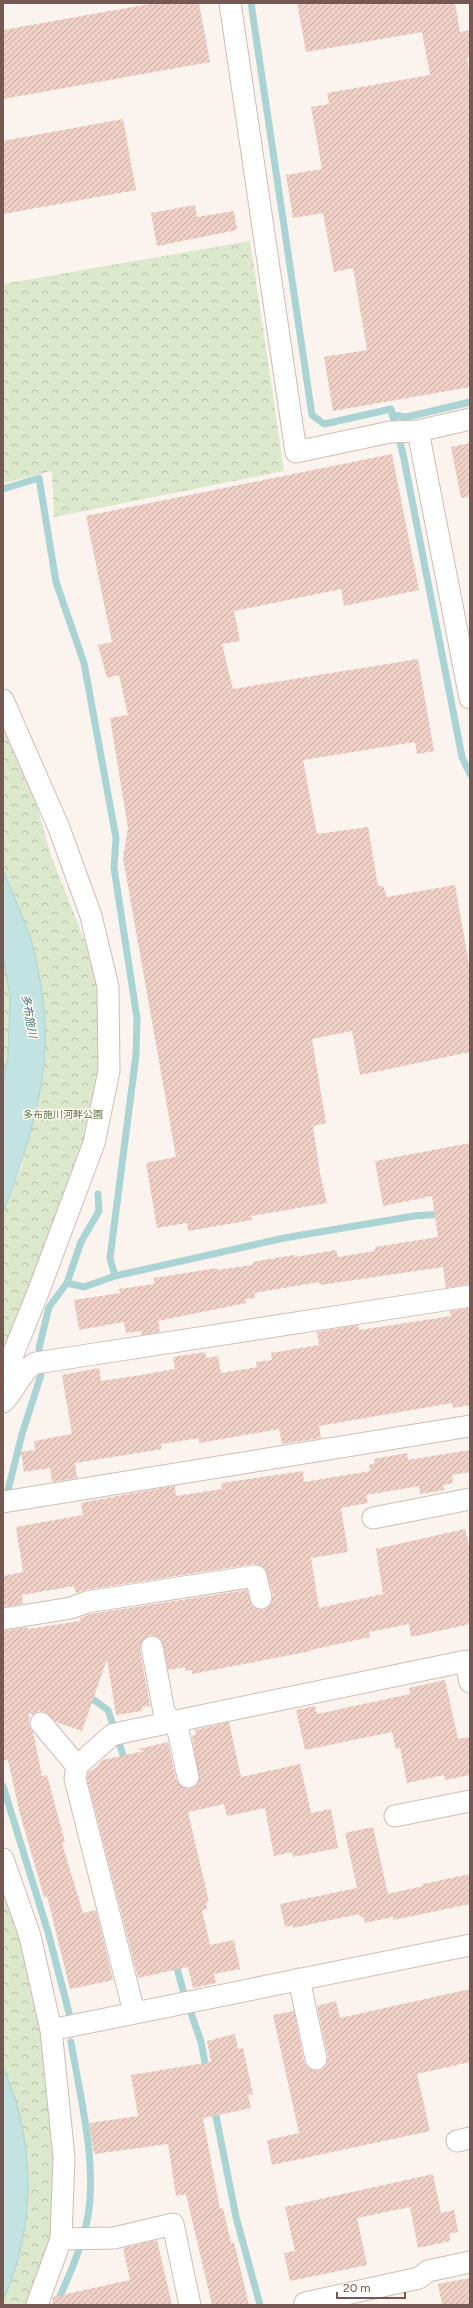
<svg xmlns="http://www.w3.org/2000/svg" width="473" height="2308" viewBox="0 0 473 2308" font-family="Figtree,'Noto Sans JP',sans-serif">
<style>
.park{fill:url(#park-crowns)}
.water{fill:#c3e3e3;stroke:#aad4d4}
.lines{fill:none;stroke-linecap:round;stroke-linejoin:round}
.stream{stroke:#aad4d4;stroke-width:7}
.building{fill:url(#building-hatch)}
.minor-casing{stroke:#cfbcb5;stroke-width:23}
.minor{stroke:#fff;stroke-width:21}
.labels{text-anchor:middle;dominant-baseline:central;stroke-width:3;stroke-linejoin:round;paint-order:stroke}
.park-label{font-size:10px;fill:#60784a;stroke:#fef8f3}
.water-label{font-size:11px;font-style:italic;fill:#467877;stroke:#fef8f3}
</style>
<defs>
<pattern id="park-crowns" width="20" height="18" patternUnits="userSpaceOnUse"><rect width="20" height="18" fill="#dce8cc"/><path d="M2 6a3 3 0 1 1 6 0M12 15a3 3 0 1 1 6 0" fill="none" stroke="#b7bfa8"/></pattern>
<pattern id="building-hatch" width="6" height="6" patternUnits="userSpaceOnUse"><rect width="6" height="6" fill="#eed0c7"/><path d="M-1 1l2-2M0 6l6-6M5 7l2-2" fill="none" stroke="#c5aca4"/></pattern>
</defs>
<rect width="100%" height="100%" fill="#fbf3ed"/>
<path class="park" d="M 250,241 L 284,471 L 54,517 L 52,471 L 3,483 L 3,284 Z
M 3,727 L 34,795 L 51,856 L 90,954 L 97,985 L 98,1024 L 98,1078 L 92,1118 L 66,1199 L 3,1351 L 3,1213 L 22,1165 L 45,1045 L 41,994 L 30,938 L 3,870 Z
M 3,956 L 10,996 L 8,1057 L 3,1080 Z
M 3,1890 L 20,1941 L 44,2034 L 57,2160 L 53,2239 L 29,2305 L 3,2305 L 3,2300 L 10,2285 L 17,2105 L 3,2068 Z"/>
<path class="water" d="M 3,870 C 12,892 22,915 30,937 C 39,965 47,1016 45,1045 C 44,1099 22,1163 3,1213 L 3,1080 L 8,1057 L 10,997 L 3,956 Z
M 3,2068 C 8,2080 14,2093 17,2105 C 35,2170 31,2239 3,2300 Z"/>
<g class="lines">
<path class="stream" d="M 251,3 L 312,415 L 324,424 L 391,409 L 403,454 L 462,757 L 470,774
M 392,415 L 407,417 L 470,402
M 3,489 L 39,478 L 56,582 L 84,663 L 116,838 L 114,868 L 137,1018 L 136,1055 L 110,1258 L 115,1276 L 284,1238 L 414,1216 L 443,1214
M 67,1283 L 84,1287 L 115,1276
M 6,1498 L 22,1434 L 41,1375 L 39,1348 L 49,1307 L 67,1283 L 81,1242 L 99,1211 L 98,1194
M 84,1697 L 94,1700 L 108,1710 L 126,1764
M 3,1786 L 48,1932 L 69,2013
M 175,1961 L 183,1990
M 191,2013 L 201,2042 L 207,2073
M 214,2106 L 236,2217 L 260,2305
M 56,2305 C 69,2276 82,2248 88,2216 C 97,2161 80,2096 71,2042"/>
</g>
<path class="building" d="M 155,3 L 199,3 L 210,62 L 3,99 L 3,30 Z
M 297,3 L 455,3 L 460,32 L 470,30 L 470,57 L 467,58 L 470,77 L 470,387 L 333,411 L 324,357 L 367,350 L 353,268 L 334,272 L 323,213 L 293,218 L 286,175 L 322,169 L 311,107 L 329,104 L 327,93 L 430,75 L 422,32 L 306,52 Z
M 123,119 L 136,190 L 3,214 L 3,141 Z
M 195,205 L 197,217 L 234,211 L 237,230 L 157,246 L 151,213 Z
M 470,443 L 470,497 L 461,498 L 451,447 Z
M 392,454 L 419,590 L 344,606 L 341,589 L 234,611 L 240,641 L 222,644 L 233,689 L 418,659 L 434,751 L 417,754 L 415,742 L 303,760 L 317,834 L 368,827 L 378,886 L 383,886 L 387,897 L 455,885 L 470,970 L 470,1052 L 360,1075 L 352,1031 L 312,1039 L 326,1123 L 313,1126 L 320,1173 L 327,1203 L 251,1216 L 252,1220 L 188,1231 L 187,1223 L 157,1228 L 146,1163 L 176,1157 L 123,858 L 128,828 L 110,718 L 128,715 L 119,675 L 107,678 L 98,645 L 112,642 L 86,516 Z
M 470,1143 L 470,1284 L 446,1288 L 443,1267 L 320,1285 L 319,1282 L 254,1293 L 255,1298 L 245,1299 L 246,1303 L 158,1321 L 160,1332 L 142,1335 L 141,1331 L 126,1333 L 124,1322 L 79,1330 L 74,1300 L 120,1293 L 119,1289 L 154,1284 L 154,1278 L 217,1268 L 217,1270 L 253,1265 L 253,1262 L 294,1255 L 295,1257 L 336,1250 L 338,1257 L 375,1251 L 375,1247 L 438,1237 L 432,1196 L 383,1206 L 375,1161 Z
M 470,1308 L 470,1405 L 453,1408 L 452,1403 L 319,1426 L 321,1438 L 282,1444 L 279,1429 L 199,1443 L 199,1438 L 161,1444 L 162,1449 L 75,1463 L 77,1478 L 52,1482 L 50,1468 L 24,1472 L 21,1452 L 35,1450 L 34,1441 L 72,1434 L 62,1375 L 99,1368 L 101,1381 L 141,1375 L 175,1369 L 173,1357 L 205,1352 L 206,1358 L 218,1356 L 221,1373 L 257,1367 L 256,1362 L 272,1360 L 271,1353 L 319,1345 L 317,1332 L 358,1325 L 359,1330 L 413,1322 L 451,1316 L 450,1311 Z
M 470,1450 L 470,1472 L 452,1475 L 453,1483 L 443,1485 L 444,1490 L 420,1494 L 419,1486 L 366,1495 L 368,1503 L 341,1508 L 348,1552 L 311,1558 L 319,1608 L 383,1594 L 376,1549 L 465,1529 L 470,1549 L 470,1624 L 411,1637 L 409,1624 L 369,1632 L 370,1637 L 311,1650 L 311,1651 L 192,1674 L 192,1670 L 185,1671 L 185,1667 L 168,1670 L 161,1640 L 156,1636 L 149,1635 L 144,1638 L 140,1649 L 150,1706 L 142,1707 L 142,1711 L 116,1715 L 107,1659 L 82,1731 L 56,1722 L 45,1712 L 39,1711 L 33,1715 L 29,1713 L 29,1725 L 33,1732 L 42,1776 L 47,1775 L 65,1842 L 62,1843 L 83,1913 L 96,1910 L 113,1980 L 70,1989 L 47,1896 L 44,1897 L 20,1814 L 8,1760 L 3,1761 L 3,1631 L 27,1627 L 28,1629 L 80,1621 L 80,1618 L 90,1614 L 247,1590 L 252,1606 L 263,1610 L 269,1606 L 273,1595 L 265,1568 L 254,1564 L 85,1590 L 76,1593 L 74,1586 L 22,1595 L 23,1604 L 3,1607 L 3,1576 L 23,1572 L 16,1527 L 83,1515 L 81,1503 L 128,1494 L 175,1486 L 176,1496 L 222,1489 L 221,1483 L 303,1471 L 304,1482 L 370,1471 L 369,1465 L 375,1463 L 374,1459 L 407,1453 L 408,1460 Z
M 445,1680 L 458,1739 L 470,1737 L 470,1775 L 445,1780 L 444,1775 L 407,1783 L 400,1748 L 396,1749 L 392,1732 L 305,1750 L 296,1710 L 315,1706 L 317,1714 L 410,1694 L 409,1688 Z
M 229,1722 L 241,1777 L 300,1764 L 311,1813 L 331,1809 L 338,1848 L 293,1857 L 292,1852 L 274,1856 L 265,1808 L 227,1816 L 224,1804 L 188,1812 L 209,1902 L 206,1903 L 207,1909 L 202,1910 L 210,1945 L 234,1940 L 240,1969 L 214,1974 L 216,1983 L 193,1988 L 188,1967 L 138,1978 L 87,1779 L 88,1772 L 96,1768 L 102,1760 L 144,1751 L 138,1749 L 168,1742 L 176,1780 L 184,1788 L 191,1789 L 199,1780 L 192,1736 L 196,1735 L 195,1730 Z
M 373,1827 L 388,1894 L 423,1886 L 423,1884 L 470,1874 L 470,1904 L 393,1920 L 393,1917 L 365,1923 L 363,1917 L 360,1917 L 359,1914 L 293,1928 L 293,1925 L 285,1927 L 280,1904 L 357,1888 L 345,1833 Z
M 470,1989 L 470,2062 L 417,2074 L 430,2131 L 272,2165 L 267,2140 L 299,2133 L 273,2015 L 294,2011 L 304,2062 L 307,2067 L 318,2071 L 324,2068 L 328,2057 L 317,2006 L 336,2001 L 340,2018 Z
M 235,2034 L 238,2049 L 243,2048 L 253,2094 L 248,2095 L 251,2108 L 203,2118 L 220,2209 L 223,2208 L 231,2243 L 234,2242 L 249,2305 L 212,2305 L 186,2194 L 176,2196 L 168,2144 L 94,2154 L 89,2123 L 138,2116 L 131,2075 L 211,2062 L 207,2041 Z
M 433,2174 L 441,2213 L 454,2210 L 458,2232 L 449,2234 L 450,2241 L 418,2248 L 410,2207 L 357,2218 L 367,2265 L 290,2281 L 284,2253 L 295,2251 L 285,2207 Z
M 157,2240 L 172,2305 L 52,2305 L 53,2297 L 130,2280 L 123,2248 Z
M 470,2278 L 470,2305 L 442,2305 L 438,2284 Z"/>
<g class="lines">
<g class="minor-casing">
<path id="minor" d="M 230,3 L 296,452 L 390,432 L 418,431 L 470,419
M 418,431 L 470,698
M 3,700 L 59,828 L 91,916 L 108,987 L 109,1071 L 94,1143 L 39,1290 L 3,1379
M 3,1402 C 15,1392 21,1369 36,1363 L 470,1296
M 3,1502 L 470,1426
M 373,1518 L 470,1499
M 3,1619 L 71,1608 L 87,1602 L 256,1576 L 261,1598
M 152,1647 L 164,1712 L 178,1730 L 188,1777
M 41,1723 L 77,1766
M 395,1816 L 470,1801
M 3,1859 L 30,1936 L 51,2030 L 64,2157 L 61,2239 L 37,2305
M 299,1979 L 316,2059
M 134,2012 L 75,1779 L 77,1766 L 112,1735 L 124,1732 L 466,1661 L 470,1682
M 51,2030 L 470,1945
M 457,2141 L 470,2138
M 61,2239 L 114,2238 L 173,2224 L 190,2305
M 305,2303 L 419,2278 L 428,2271 L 470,2262"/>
</g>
<use href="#minor" class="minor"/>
</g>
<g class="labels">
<g class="park-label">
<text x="63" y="1114">多布施川河畔公園</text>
</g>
<g class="water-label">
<text transform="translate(29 1016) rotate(80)">多布施川</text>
</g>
</g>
<rect width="473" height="2308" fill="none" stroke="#755851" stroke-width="8"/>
<path d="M337 2292v6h68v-6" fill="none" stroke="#755851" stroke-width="2"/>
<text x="343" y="2292" font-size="12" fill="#755851" stroke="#fef8f3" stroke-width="3" paint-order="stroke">20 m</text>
</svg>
